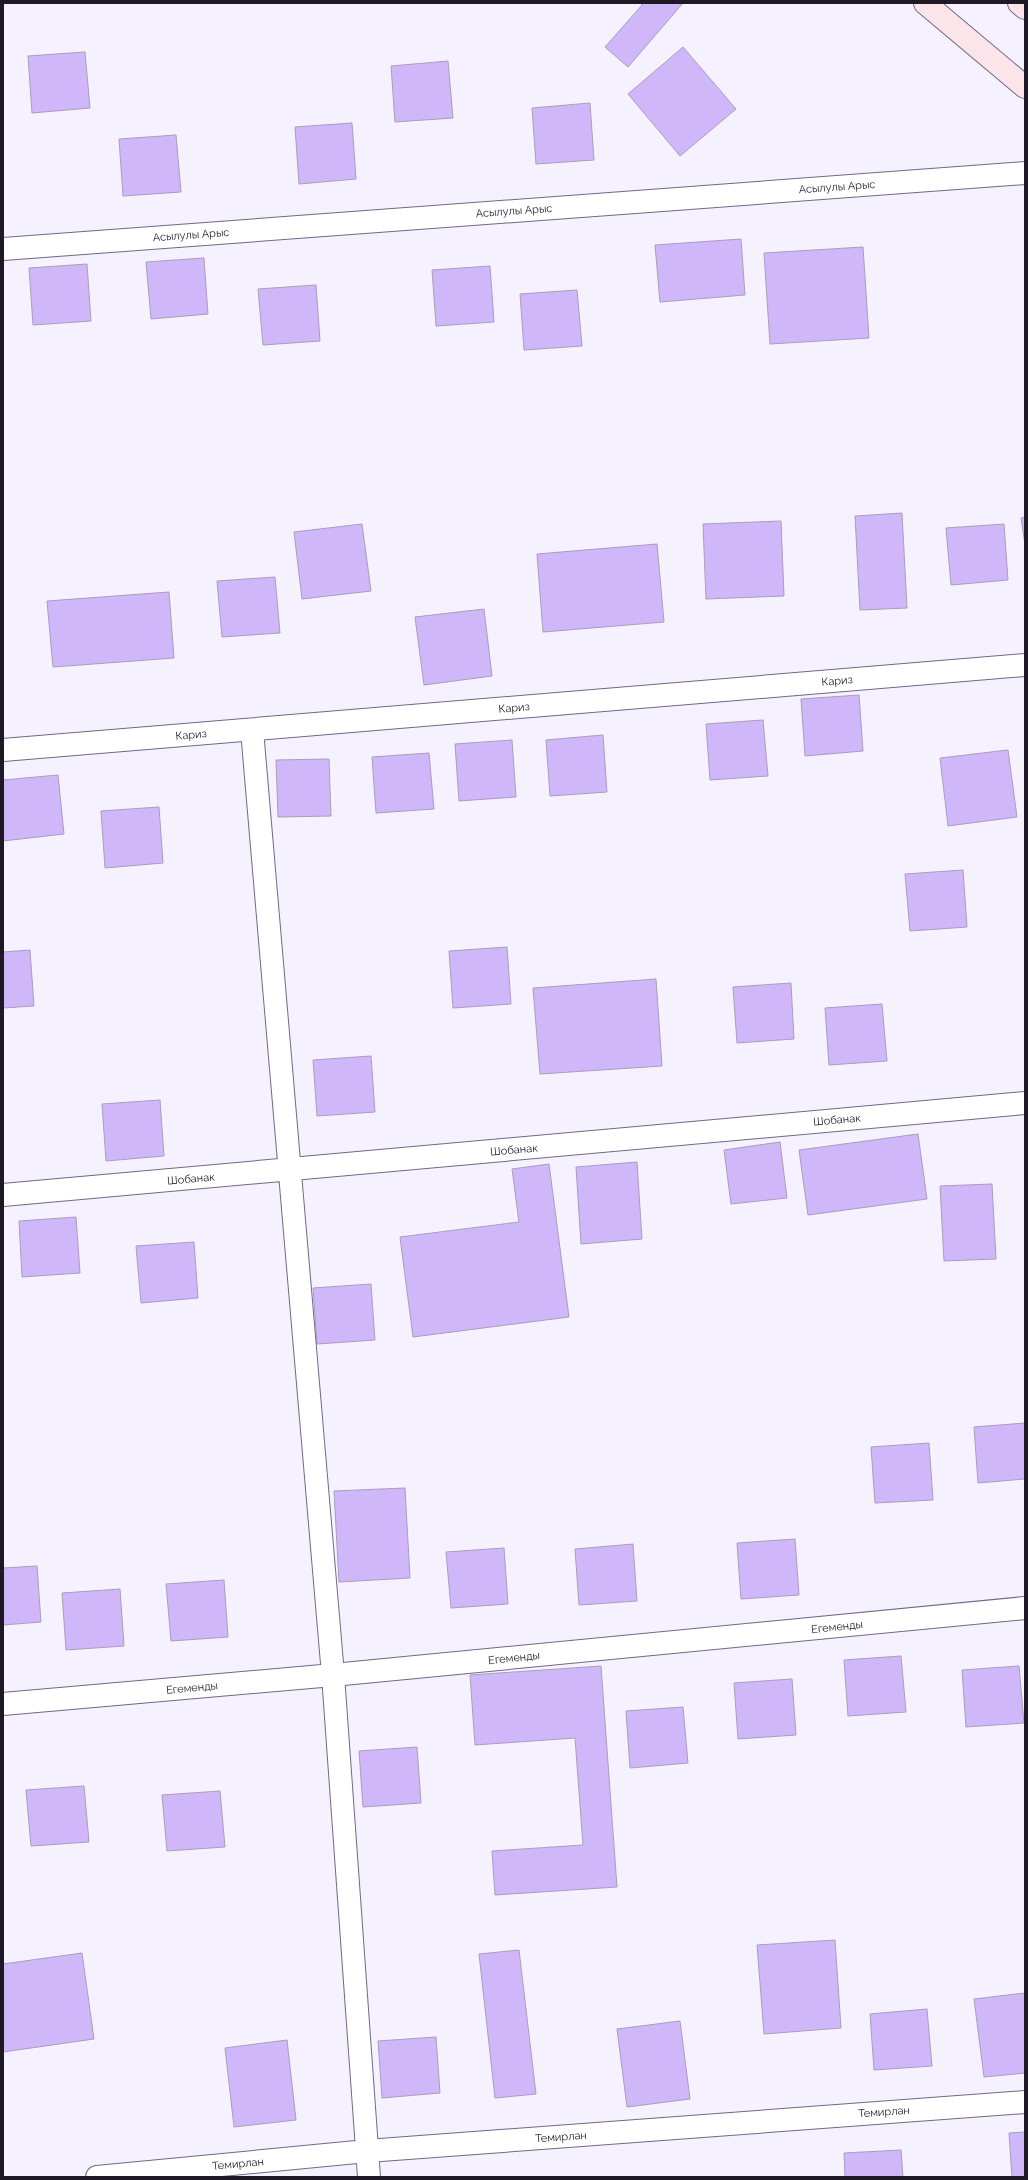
<svg xmlns="http://www.w3.org/2000/svg" width="1028" height="2180" viewBox="0 0 1028 2180" font-family="Raleway,sans-serif">
<style>
.building{fill:#d0b7fa;stroke:#a89ebb}
.lines{fill:none;stroke-linecap:round;stroke-linejoin:round}
.street-casing{stroke:#726884;stroke-width:24}
.secondary-casing{stroke:#726884;stroke-width:24}
.street{stroke:#fff;stroke-width:22}
.secondary{stroke:#fce5ea;stroke-width:22}
.labels{text-anchor:middle;dominant-baseline:central;stroke-width:3;stroke-linejoin:round;paint-order:stroke}
.street-label{font-size:11px;fill:#1e1924;stroke:#fff}
</style>
<rect width="100%" height="100%" fill="#f6f1fe"/>
<path class="building" d="M 640,3 L 683,3 L 628,67 L 605,47 L 642,5 Z
M 683,47 L 736,109 L 680,156 L 628,94 Z
M 85,52 L 90,108 L 32,113 L 28,56 Z
M 448,61 L 453,118 L 395,122 L 391,66 Z
M 590,103 L 594,160 L 536,164 L 532,108 Z
M 352,123 L 356,179 L 299,184 L 295,127 Z
M 176,135 L 181,192 L 123,196 L 119,139 Z
M 741,239 L 745,295 L 660,302 L 655,245 Z
M 863,247 L 869,338 L 770,344 L 764,253 Z
M 204,258 L 208,314 L 151,319 L 146,262 Z
M 87,264 L 91,321 L 33,325 L 29,268 Z
M 490,266 L 494,322 L 436,326 L 432,270 Z
M 316,285 L 320,341 L 263,345 L 258,289 Z
M 577,290 L 582,346 L 524,350 L 520,294 Z
M 902,513 L 907,608 L 860,610 L 855,516 Z
M 1025,517 L 1025,545 L 1021,518 Z
M 781,521 L 784,596 L 706,599 L 703,524 Z
M 362,524 L 371,591 L 302,599 L 294,532 Z
M 1004,524 L 1008,580 L 951,585 L 946,528 Z
M 657,544 L 664,622 L 543,632 L 537,554 Z
M 275,577 L 280,633 L 222,637 L 217,581 Z
M 169,592 L 174,658 L 53,667 L 47,601 Z
M 484,609 L 492,676 L 424,685 L 415,617 Z
M 859,695 L 863,751 L 805,756 L 801,699 Z
M 763,720 L 768,776 L 710,780 L 706,724 Z
M 603,735 L 607,792 L 550,796 L 546,740 Z
M 512,740 L 516,797 L 459,801 L 455,744 Z
M 1008,750 L 1017,817 L 948,826 L 940,758 Z
M 429,753 L 434,809 L 376,813 L 372,757 Z
M 329,759 L 331,816 L 278,817 L 276,760 Z
M 58,775 L 64,834 L 3,841 L 3,780 Z
M 159,807 L 163,863 L 105,868 L 101,811 Z
M 963,870 L 967,927 L 910,931 L 905,874 Z
M 507,947 L 511,1004 L 453,1008 L 449,951 Z
M 30,950 L 34,1006 L 3,1008 L 3,952 Z
M 656,979 L 662,1066 L 540,1074 L 533,988 Z
M 791,983 L 794,1039 L 737,1043 L 733,987 Z
M 882,1004 L 887,1061 L 829,1065 L 825,1008 Z
M 371,1056 L 375,1112 L 317,1116 L 313,1060 Z
M 160,1100 L 164,1156 L 106,1161 L 102,1104 Z
M 918,1134 L 927,1199 L 808,1215 L 799,1150 Z
M 780,1142 L 787,1198 L 731,1204 L 724,1150 Z
M 637,1162 L 642,1239 L 581,1244 L 576,1167 Z
M 549,1164 L 569,1317 L 413,1337 L 400,1237 L 519,1222 L 512,1169 Z
M 992,1184 L 996,1259 L 944,1261 L 940,1186 Z
M 76,1217 L 80,1273 L 22,1277 L 19,1221 Z
M 194,1242 L 198,1298 L 141,1303 L 136,1246 Z
M 371,1284 L 375,1340 L 317,1344 L 313,1288 Z
M 1025,1423 L 1025,1479 L 978,1483 L 974,1427 Z
M 929,1443 L 933,1500 L 875,1503 L 871,1447 Z
M 405,1488 L 410,1578 L 339,1582 L 334,1491 Z
M 795,1539 L 799,1595 L 741,1599 L 737,1543 Z
M 633,1544 L 637,1601 L 579,1605 L 575,1549 Z
M 504,1548 L 508,1604 L 451,1608 L 446,1552 Z
M 37,1566 L 41,1622 L 3,1625 L 3,1568 Z
M 224,1580 L 228,1637 L 171,1641 L 166,1584 Z
M 120,1589 L 124,1646 L 66,1650 L 62,1593 Z
M 901,1656 L 906,1712 L 848,1716 L 844,1660 Z
M 601,1666 L 617,1887 L 495,1895 L 492,1851 L 583,1845 L 575,1738 L 475,1745 L 470,1675 Z
M 1019,1666 L 1024,1723 L 966,1727 L 962,1670 Z
M 792,1679 L 796,1735 L 738,1739 L 734,1683 Z
M 683,1707 L 688,1763 L 630,1768 L 626,1711 Z
M 417,1747 L 421,1803 L 363,1807 L 359,1751 Z
M 84,1786 L 89,1842 L 31,1846 L 26,1790 Z
M 220,1791 L 225,1847 L 167,1851 L 162,1795 Z
M 835,1940 L 841,2028 L 764,2034 L 757,1945 Z
M 519,1950 L 536,2094 L 495,2098 L 479,1954 Z
M 82,1953 L 94,2039 L 3,2052 L 3,1964 Z
M 1025,1993 L 1025,2073 L 984,2077 L 974,1999 Z
M 927,2009 L 932,2066 L 874,2070 L 870,2014 Z
M 680,2021 L 690,2099 L 627,2107 L 617,2029 Z
M 436,2037 L 440,2093 L 382,2098 L 378,2041 Z
M 287,2040 L 296,2120 L 234,2127 L 225,2048 Z
M 1025,2132 L 1025,2177 L 1012,2177 L 1009,2133 Z
M 901,2150 L 903,2177 L 845,2177 L 844,2153 Z"/>
<g class="lines">
<g class="street-casing">
<path id="street" d="M 3,249 L 1025,173
M 252,730 L 333,1675 L 369,2177
M 3,750 L 1025,665
M 3,1195 L 1025,1103
M 3,1704 L 333,1675 L 1025,1608
M 97,2177 L 367,2151 L 1025,2102"/>
</g>
<g class="secondary-casing">
<path id="secondary" d="M 925,3 L 1025,87
M 1019,3 L 1025,8"/>
</g>
<use href="#street" class="street"/>
<use href="#secondary" class="secondary"/>
</g>
<g class="labels">
<g class="street-label">
<text transform="translate(837 187) rotate(-4)">Асылулы Арыс</text>
<text transform="translate(514 211) rotate(-4)">Асылулы Арыс</text>
<text transform="translate(191 235) rotate(-4)">Асылулы Арыс</text>
<text transform="translate(837 681) rotate(-5)">Кариз</text>
<text transform="translate(514 708) rotate(-5)">Кариз</text>
<text transform="translate(191 735) rotate(-5)">Кариз</text>
<text transform="translate(837 1120) rotate(-5)">Шобанак</text>
<text transform="translate(514 1150) rotate(-5)">Шобанак</text>
<text transform="translate(191 1179) rotate(-5)">Шобанак</text>
<text transform="translate(837 1627) rotate(-6)">Егеменды</text>
<text transform="translate(514 1658) rotate(-6)">Егеменды</text>
<text transform="translate(192 1688) rotate(-5)">Егеменды</text>
<text transform="translate(884 2112) rotate(-4)">Темирлан</text>
<text transform="translate(561 2137) rotate(-4)">Темирлан</text>
<text transform="translate(238 2164) rotate(-5)">Темирлан</text>
</g>
</g>
<rect width="1028" height="2180" fill="none" stroke="#1e1924" stroke-width="8"/>
</svg>
